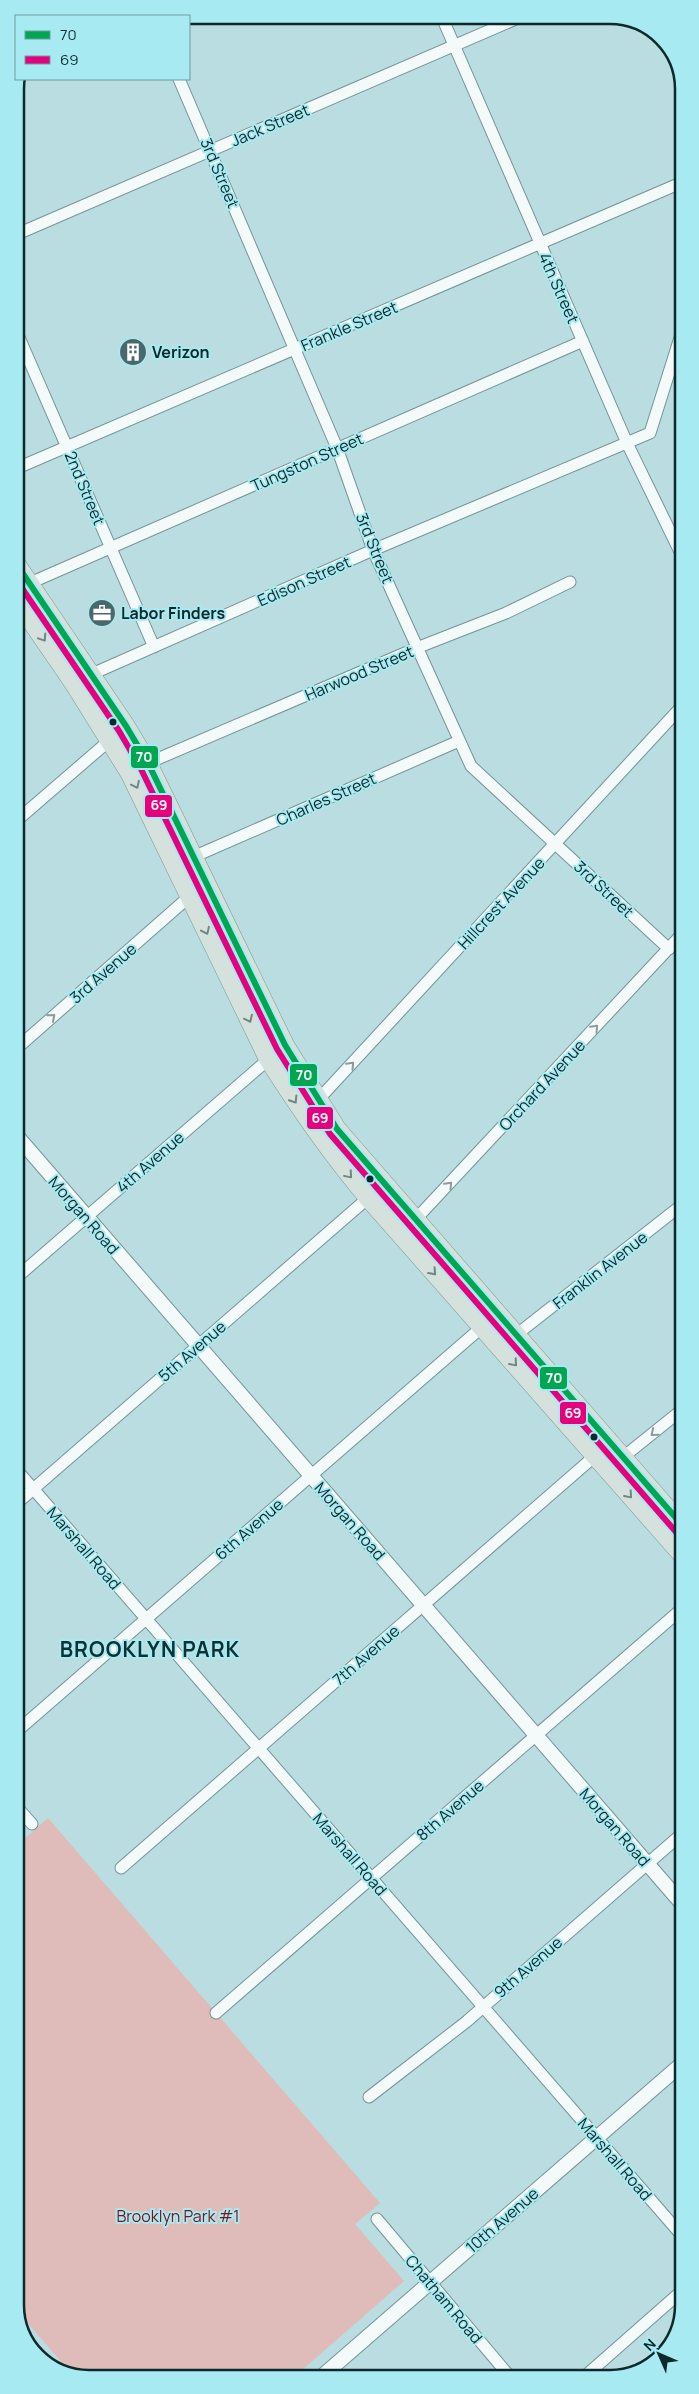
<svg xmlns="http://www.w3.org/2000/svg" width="699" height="2394" viewBox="0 0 699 2394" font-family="Manrope,sans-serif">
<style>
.green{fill:#dfbbb9}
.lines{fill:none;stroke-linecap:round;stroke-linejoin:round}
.minor-casing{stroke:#769396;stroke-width:13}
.tertiary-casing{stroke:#769396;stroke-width:16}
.primary-casing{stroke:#7b9990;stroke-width:19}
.minor{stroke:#f4fafa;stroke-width:11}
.tertiary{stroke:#f4fafa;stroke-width:14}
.primary{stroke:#d5e1dc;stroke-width:18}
.bus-1-casing{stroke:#a8eaf1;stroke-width:10}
.bus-2-casing{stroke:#a8eaf1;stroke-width:10}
.bus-1{stroke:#00a651;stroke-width:6}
.bus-2{stroke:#e5007d;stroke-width:6}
.oneway{stroke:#718584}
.oneway2{stroke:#8c9c9d}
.bus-dot{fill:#0d292c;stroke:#a8eaf1;stroke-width:2}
.labels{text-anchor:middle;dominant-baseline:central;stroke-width:4;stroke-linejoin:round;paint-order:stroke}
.street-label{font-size:16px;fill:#0d292c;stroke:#a8eaf1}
.poi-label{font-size:16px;font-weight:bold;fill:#0d292c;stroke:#a8eaf1;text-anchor:start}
.park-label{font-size:16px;fill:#811119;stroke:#a8eaf1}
.district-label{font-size:21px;font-weight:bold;letter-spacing:1px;fill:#0d3134;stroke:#a8eaf1}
.rim{fill:none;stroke:#0d292c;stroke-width:2.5}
.line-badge{stroke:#a8eaf1;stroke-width:2}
.badge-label{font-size:14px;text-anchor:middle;font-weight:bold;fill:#fff}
</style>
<rect width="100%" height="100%" fill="#b9dde0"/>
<path class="green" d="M 48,1818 L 380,2203 L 355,2224 L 404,2281 L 293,2378 L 84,2379 L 72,2374 L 16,2310 L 16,1846 Z"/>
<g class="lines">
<g class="minor-casing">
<path id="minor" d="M 152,15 L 152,16
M 441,15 L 627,443 L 683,558
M 179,79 L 337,448 L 373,550 L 471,766 L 669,949
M 15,235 L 525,15
M 15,328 L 154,647
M 15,469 L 683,182
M 15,596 L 30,583 L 583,341
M 92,674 L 373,550 L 650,433 L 683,328
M 148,763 L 419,647 L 506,613 L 570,582
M 15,822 L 110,740
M 193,857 L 459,741
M 16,1049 L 190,896
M 318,1100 L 683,705
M 401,1235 L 683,933
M 16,1278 L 285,1045
M 516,1335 L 683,1204
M 16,1469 L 684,2238
M 607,1470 L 683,1409
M 16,1504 L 368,1198
M 16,1732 L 482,1327
M 16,1806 L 32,1824
M 121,1868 L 611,1442
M 216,2013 L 684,1607
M 369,2097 L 466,2022 L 684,1832
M 377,2219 L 511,2378
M 583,2378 L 684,2289"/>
</g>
<g class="tertiary-casing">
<path id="tertiary" d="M 16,1135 L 684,1906
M 320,2378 L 684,2062"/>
</g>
<g class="primary-casing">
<path id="primary" d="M 15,562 L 126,726 L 148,763 L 285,1045 L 337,1129 L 683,1526
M 15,598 L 74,684 L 130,774 L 268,1059 C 299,1108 331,1154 368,1198 L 683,1556"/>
</g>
<use href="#minor" class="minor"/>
<use href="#tertiary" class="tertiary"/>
<use href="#primary" class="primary"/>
<g class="bus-1-casing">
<path id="bus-1" d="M 15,562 L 126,726 L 148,763 L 285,1045 L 337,1129 L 683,1526"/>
</g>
<g class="bus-2-casing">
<path id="bus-2" d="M 15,578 L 119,731 L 140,767 L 277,1049 L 330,1134 L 676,1532"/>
</g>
<use href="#bus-1" class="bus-1"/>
<use href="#bus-2" class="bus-2"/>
</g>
<defs><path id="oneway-chevron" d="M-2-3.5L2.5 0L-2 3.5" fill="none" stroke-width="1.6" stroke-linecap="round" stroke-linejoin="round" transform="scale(1.25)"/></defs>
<g class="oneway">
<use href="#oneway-chevron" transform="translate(43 638) rotate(56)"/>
<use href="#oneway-chevron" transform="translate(136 785) rotate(64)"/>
<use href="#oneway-chevron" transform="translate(206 931) rotate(65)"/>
<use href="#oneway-chevron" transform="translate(249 1019) rotate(64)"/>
<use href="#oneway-chevron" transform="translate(294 1100) rotate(57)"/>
<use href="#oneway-chevron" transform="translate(349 1175) rotate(50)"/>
<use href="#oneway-chevron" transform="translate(433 1272) rotate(48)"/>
<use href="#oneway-chevron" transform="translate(514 1363) rotate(49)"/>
<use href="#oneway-chevron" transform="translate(629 1495) rotate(49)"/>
</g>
<g class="oneway2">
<use href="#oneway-chevron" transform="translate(52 1017) rotate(-41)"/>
<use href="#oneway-chevron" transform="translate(595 1028) rotate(-47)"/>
<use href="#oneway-chevron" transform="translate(351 1065) rotate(-47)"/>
<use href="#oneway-chevron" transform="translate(449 1185) rotate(-47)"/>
<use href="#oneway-chevron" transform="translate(654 1433) rotate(141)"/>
</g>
<defs>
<g id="building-disc" transform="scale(1.4375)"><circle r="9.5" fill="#49686b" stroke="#a8eaf1"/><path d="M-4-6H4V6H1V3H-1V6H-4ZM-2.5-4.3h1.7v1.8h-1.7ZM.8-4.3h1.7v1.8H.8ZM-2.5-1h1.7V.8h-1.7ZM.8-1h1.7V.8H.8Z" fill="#fff"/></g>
<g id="office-disc" transform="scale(1.4375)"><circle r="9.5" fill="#49686b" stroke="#a8eaf1"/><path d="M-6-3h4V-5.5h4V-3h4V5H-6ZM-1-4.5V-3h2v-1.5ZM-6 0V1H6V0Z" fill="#fff"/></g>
</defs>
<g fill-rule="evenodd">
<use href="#building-disc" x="133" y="352"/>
<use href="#office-disc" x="102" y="613"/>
</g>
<g class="bus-dot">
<circle cx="113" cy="722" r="4.5"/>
<circle cx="370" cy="1179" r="4.5"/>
<circle cx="594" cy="1437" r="4.5"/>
</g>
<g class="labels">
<g class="street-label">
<text transform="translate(270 125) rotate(-23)">Jack Street</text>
<text transform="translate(220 173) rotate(67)">3rd Street</text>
<text transform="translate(559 288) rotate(66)">4th Street</text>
<text transform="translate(349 326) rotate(-23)">Frankle Street</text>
<text transform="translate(307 462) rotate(-24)">Tungston Street</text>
<text transform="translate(85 488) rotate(67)">2nd Street</text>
<text transform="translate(375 548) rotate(68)">3rd Street</text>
<text transform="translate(304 581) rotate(-24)">Edison Street</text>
<text transform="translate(359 673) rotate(-23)">Harwood Street</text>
<text transform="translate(326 799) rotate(-24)">Charles Street</text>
<text transform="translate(604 889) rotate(43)">3rd Street</text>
<text transform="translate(501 903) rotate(-47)">Hillcrest Avenue</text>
<text transform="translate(103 973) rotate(-41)">3rd Avenue</text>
<text transform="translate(542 1085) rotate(-47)">Orchard Avenue</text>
<text transform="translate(150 1162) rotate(-41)">4th Avenue</text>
<text transform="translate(84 1215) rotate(49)">Morgan Road</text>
<text transform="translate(600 1270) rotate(-38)">Franklin Avenue</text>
<text transform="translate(192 1351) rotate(-41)">5th Avenue</text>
<text transform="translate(350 1521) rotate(49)">Morgan Road</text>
<text transform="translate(249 1529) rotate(-41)">6th Avenue</text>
<text transform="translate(84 1548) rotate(49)">Marshall Road</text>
<text transform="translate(366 1655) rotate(-41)">7th Avenue</text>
<text transform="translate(450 1810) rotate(-41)">8th Avenue</text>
<text transform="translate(615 1827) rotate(49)">Morgan Road</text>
<text transform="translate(350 1854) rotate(49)">Marshall Road</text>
<text transform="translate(528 1967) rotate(-41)">9th Avenue</text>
<text transform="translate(615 2159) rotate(49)">Marshall Road</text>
<text transform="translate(502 2220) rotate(-41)">10th Avenue</text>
<text transform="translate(444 2299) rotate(50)">Chatham Road</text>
</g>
<g class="poi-label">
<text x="152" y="352">Verizon</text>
<text x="121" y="613">Labor Finders</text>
</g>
<g class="park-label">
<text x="178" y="2216">Brooklyn Park #1</text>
</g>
<g class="district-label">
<text x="150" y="1649">BROOKLYN PARK</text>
</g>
</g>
<path d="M0 0H699V2394H0ZM89 24H610A65 65 0 0 1 675 89V2305A65 65 0 0 1 610 2370H89A65 65 0 0 1 24 2305V89A65 65 0 0 1 89 24Z" fill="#a8eaf1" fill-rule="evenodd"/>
<path class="rim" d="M89 24H610A65 65 0 0 1 675 89V2305A65 65 0 0 1 610 2370H89A65 65 0 0 1 24 2305V89A65 65 0 0 1 89 24Z"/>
<g class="line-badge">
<rect x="130" y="745" width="29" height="24" rx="5" fill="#00a651"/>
<rect x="144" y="794" width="29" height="24" rx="5" fill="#e5007d"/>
<rect x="289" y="1063" width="29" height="24" rx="5" fill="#00a651"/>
<rect x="306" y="1106" width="28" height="24" rx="5" fill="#e5007d"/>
<rect x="539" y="1366" width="29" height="24" rx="5" fill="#00a651"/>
<rect x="559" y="1401" width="28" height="24" rx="5" fill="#e5007d"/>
</g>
<g class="badge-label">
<text x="144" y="762">70</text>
<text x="159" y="810">69</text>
<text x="304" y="1080">70</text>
<text x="320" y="1123">69</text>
<text x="554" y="1383">70</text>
<text x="573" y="1418">69</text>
</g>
<rect x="15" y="15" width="175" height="65" fill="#a8eaf1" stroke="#6a9da2"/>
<rect x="25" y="31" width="25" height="8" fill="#00a651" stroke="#6a9da2"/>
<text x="60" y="40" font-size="15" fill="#0d292c">70</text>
<rect x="25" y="56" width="25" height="8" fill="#e5007d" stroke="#6a9da2"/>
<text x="60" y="65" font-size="15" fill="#0d292c">69</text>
<g transform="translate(659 2354) rotate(315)" stroke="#a8eaf1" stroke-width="4" paint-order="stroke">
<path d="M0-4L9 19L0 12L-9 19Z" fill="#0d292c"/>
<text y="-8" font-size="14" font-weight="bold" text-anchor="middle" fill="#0d292c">N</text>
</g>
</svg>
